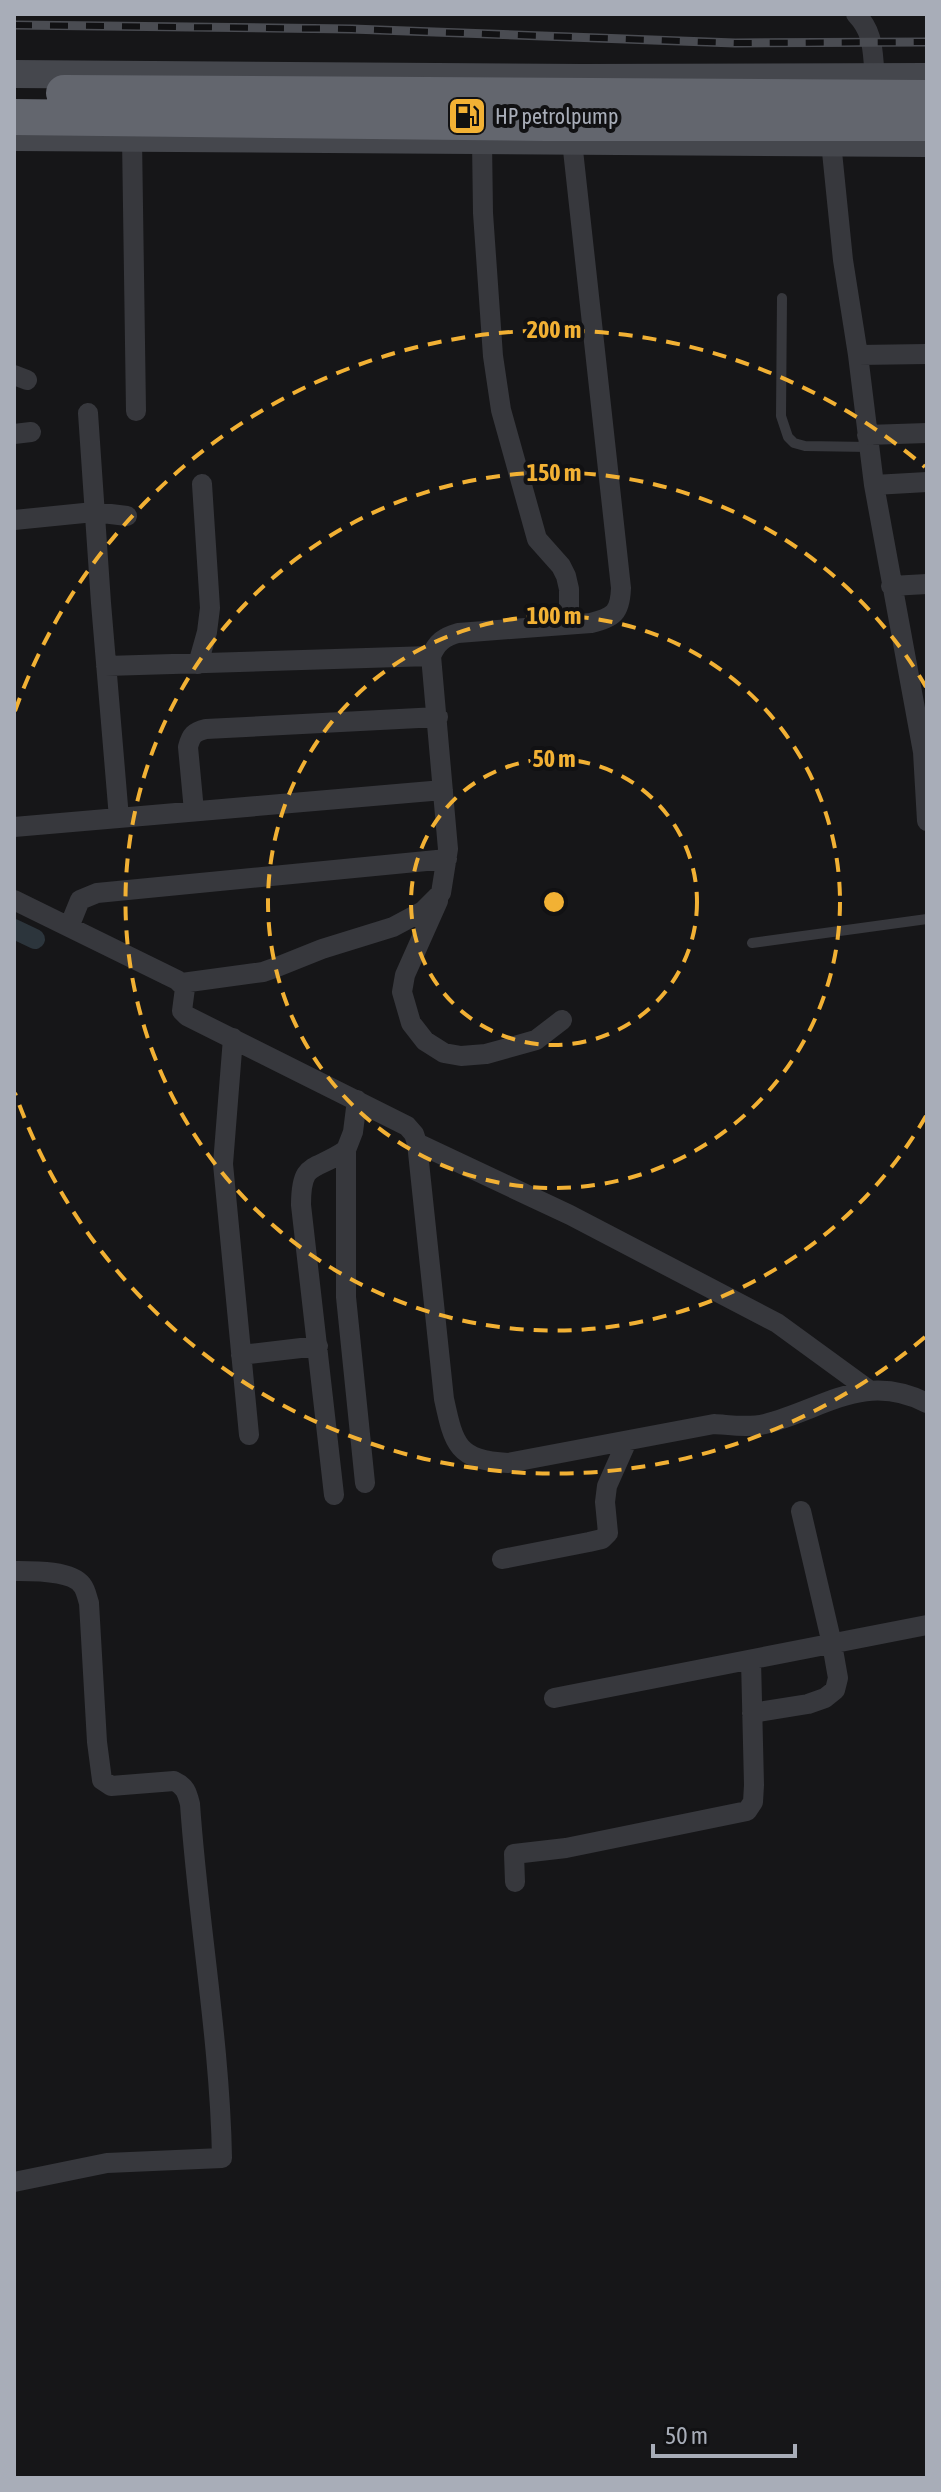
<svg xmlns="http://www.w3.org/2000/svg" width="941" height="2492" viewBox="0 0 941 2492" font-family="'Asap Condensed',sans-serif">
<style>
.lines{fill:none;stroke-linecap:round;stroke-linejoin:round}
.canal{stroke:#2c353c;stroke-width:20}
.lane{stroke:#37383d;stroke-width:10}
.street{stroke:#37383d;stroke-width:20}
.secondary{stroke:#45474d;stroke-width:28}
.highway{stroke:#63666e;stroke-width:36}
.rail-casing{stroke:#4a4c52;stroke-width:9}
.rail{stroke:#111113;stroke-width:6;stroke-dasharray:18;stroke-linecap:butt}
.ring{fill:none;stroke:#f2b134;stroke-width:4;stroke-dasharray:14 10}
.labels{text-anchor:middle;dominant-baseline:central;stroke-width:8;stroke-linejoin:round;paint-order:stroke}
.poi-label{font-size:22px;fill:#a8adb8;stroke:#111113;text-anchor:start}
.centre{fill:#f2b134;stroke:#111113;stroke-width:4}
.ring-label{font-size:24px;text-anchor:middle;font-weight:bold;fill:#f2b134;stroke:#111113;stroke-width:8;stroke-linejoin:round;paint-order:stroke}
</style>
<rect width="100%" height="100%" fill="#161618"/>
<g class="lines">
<path class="canal" d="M 14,929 L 35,939"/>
<path class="lane" d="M 782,298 L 781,416 L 788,437 L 794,443 L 805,446 L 869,447
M 752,943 L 927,919"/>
<path class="street" d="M 856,14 C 875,34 872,52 875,77
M 132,138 L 136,411
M 482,141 L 483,213 L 493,356 L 501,410 L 537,539 L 561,566 L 566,576 L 569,589 L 569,624
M 831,142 L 843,260 L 858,355 L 874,485 L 923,752 L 927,821
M 858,355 L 927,354
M 14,375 L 27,380
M 88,413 L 101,603 L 119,818
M 14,434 L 31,432
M 867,435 L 927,433
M 874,485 L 927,482
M 14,520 L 94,512 L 127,516
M 891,586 L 927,584
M 198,664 L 207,632 L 210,608 L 202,484
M 106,666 L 431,656
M 194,811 L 188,747 C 191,735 194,732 206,729 L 438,717
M 14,827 L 443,790
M 14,900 L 177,980 L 185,988 L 182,1011 L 187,1016 L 407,1126 L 414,1134 L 417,1143 L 444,1399 C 454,1445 457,1460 508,1463 L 714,1424 C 731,1425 748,1428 765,1424 C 824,1409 864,1371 927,1403
M 438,901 L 405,975 L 402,992 L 411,1023 L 425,1041 L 444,1053 L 461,1056 L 486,1054 L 536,1040 L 562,1020
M 69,927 L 80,900 L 97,893 L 447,859
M 182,983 L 263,972 L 277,967 L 322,949 L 393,927 L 423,911 L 441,893 L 448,849 L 431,656 C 437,642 444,637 458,633 L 591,623 C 614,617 620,613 621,588 L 572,141
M 233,1038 L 223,1164 L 249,1435
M 417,1143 L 570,1215 L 777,1323 L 869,1390
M 346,1150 L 346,1297 L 365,1483
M 241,1355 L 318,1346
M 334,1495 L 301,1205 C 301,1159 315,1172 346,1150 L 353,1132 L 357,1100
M 502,1559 L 589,1542 L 602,1539 L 608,1533 L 605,1502 L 607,1486 L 627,1441
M 14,1571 C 32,1571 71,1570 82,1585 C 86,1590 87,1597 89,1603 L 97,1742 L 102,1780 L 111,1786 L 174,1781 C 185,1786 187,1792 190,1804 C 198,1922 220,2040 222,2158 L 107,2163 L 14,2182
M 554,1698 L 927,1625
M 752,1713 L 808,1704 L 825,1698 L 835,1690 L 838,1678 L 832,1644 L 801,1511
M 515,1882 L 514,1854 L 566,1848 L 747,1811 L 753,1802 L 754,1785 L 751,1660"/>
<path class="secondary" d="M 14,74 L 582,78 L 927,77
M 14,137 L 927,143"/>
<path class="highway" d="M 64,93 L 927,98
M 14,117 L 546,123 L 927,123"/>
<g class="rail-casing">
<path id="rail" d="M 14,25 L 352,29 L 735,43 L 927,42"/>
</g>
<use href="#rail" class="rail"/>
</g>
<g class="ring">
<circle cx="554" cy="902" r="143"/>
<circle cx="554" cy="902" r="286"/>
<path d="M926 1116A429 429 0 1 1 926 687"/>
<path d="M925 1337A572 572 0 0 1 15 1093M15 711A572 572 0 0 1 925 467"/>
</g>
<defs>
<g id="fuel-square" transform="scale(2)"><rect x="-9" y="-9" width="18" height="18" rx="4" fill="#f2b134" stroke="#111113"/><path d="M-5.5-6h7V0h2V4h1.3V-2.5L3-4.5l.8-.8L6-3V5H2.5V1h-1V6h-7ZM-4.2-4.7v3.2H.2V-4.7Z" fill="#111"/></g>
</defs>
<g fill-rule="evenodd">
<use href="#fuel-square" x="467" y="116"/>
</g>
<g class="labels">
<g class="poi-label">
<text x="495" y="116">HP petrolpump</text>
</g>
</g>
<circle cx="554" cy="902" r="12" class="centre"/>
<g class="ring-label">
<text x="554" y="338">200 m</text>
<text x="554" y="481">150 m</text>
<text x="554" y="624">100 m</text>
<text x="554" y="767">50 m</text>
</g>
<rect width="941" height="2492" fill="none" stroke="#a8adb8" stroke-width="32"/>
<path d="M653 2444v12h142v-12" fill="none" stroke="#a8adb8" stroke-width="4"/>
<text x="665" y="2444" font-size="24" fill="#a8adb8" stroke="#111113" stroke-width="6" paint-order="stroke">50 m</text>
</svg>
